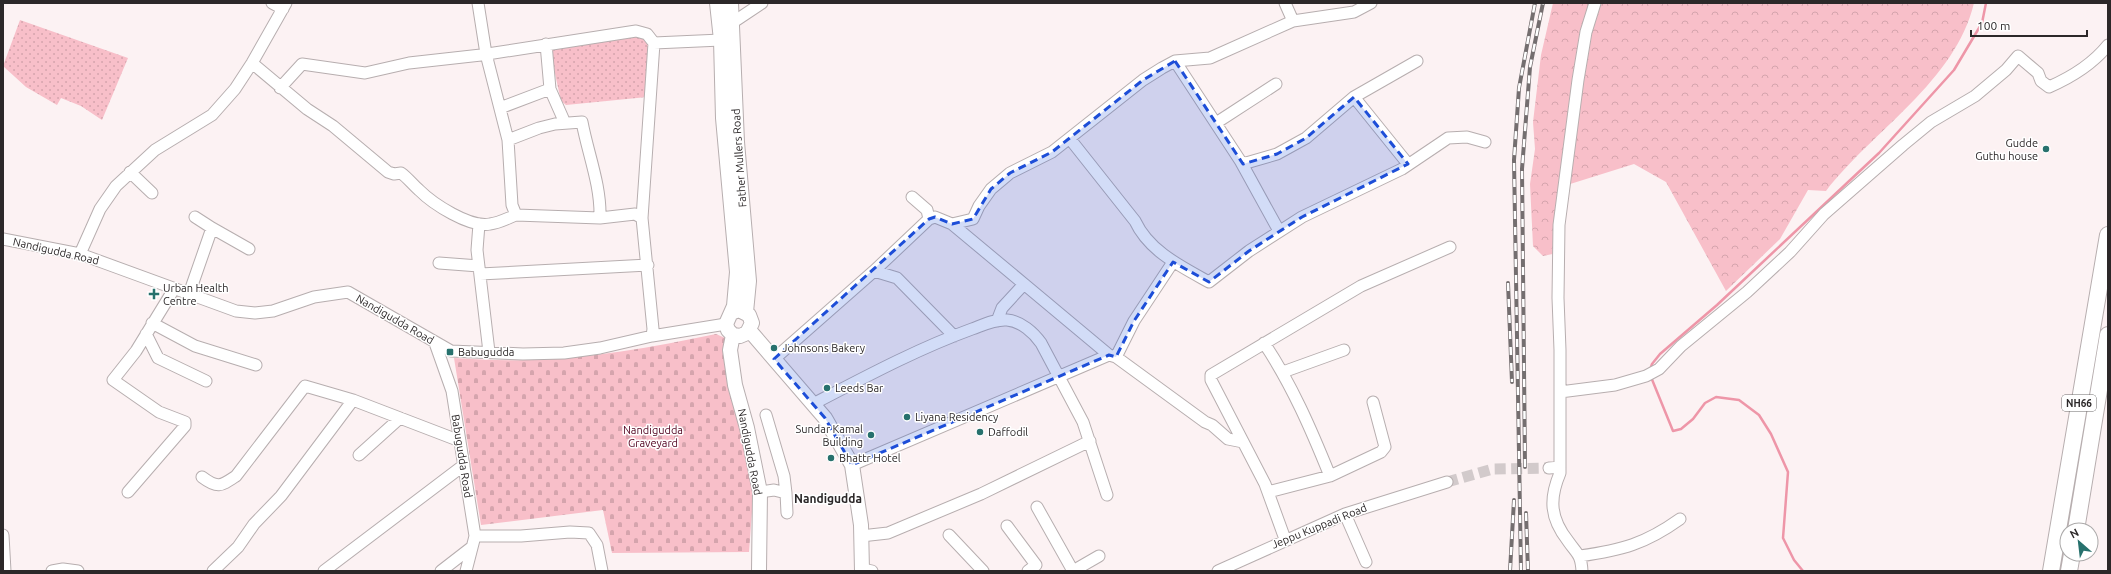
<svg xmlns="http://www.w3.org/2000/svg" width="2111" height="574" viewBox="0 0 2111 574" font-family="Ubuntu,sans-serif">
<style>
.green{fill:url(#green-dots)}
.forest{fill:url(#forest-crowns)}
.cemetery{fill:url(#cemetery-stones)}
.lines{fill:none;stroke-linecap:round;stroke-linejoin:round}
.stream{stroke:#ee96a8;stroke-width:2.5}
.minor-tunnel{stroke:#d2cacb;stroke-width:11;stroke-dasharray:11 5.5;stroke-linecap:butt}
.minor-casing{stroke:#b7aeaf;stroke-width:13}
.major-casing{stroke:#b7aeaf;stroke-width:16}
.highway-casing{stroke:#b7aeaf;stroke-width:18}
.minor{stroke:#fff;stroke-width:11}
.major{stroke:#fff;stroke-width:14}
.highway{stroke:#fff;stroke-width:16}
.rail-casing{stroke:#746e6f;stroke-width:4}
.rail{stroke:#fff;stroke-width:2.5;stroke-dasharray:8;stroke-linecap:butt}
.marked{fill:#1d4ed8;fill-opacity:0.2;stroke:#1d4ed8;stroke-width:3;stroke-dasharray:8 5;stroke-linejoin:round}
.poi-dot{fill:#27716d;stroke:#fff;stroke-width:1.5}
.labels{text-anchor:middle;dominant-baseline:central;stroke-width:3;stroke-linejoin:round;paint-order:stroke}
.shield{fill:#fff;stroke:#6b6869;stroke-width:1}
.shield-label{font-size:10px;font-weight:bold;fill:#2c2829}
.poi-label{font-size:11px;fill:#2c2829;stroke:#fff;text-anchor:start}
.street-label{font-size:11px;fill:#2c2829;stroke:#fff}
.park-label{font-size:11px;fill:#520320;stroke:#fff}
.neighbourhood-label{font-size:12px;font-weight:bold;fill:#2c2829;stroke:#fff}
</style>
<defs>
<pattern id="green-dots" width="8" height="8" patternUnits="userSpaceOnUse"><rect width="8" height="8" fill="#f8bfc9"/><path d="M2 2h.1M6 6h.1" fill="none" stroke="#d5a4ad" stroke-width="1.8" stroke-linecap="round"/></pattern>
<pattern id="forest-crowns" width="20" height="18" patternUnits="userSpaceOnUse"><rect width="20" height="18" fill="#f8bfc9"/><path d="M2 6a3 3 0 1 1 6 0M12 15a3 3 0 1 1 6 0" fill="none" stroke="#d5a4ad"/></pattern>
<pattern id="cemetery-stones" width="16" height="16" patternUnits="userSpaceOnUse"><rect width="16" height="16" fill="#f8bfc9"/><path d="M2 7V4a2 2 0 0 1 4 0v3zM10 15v-3a2 2 0 0 1 4 0v3z" fill="#d5a4ad"/></pattern>
</defs>
<rect width="100%" height="100%" fill="#fcf2f3"/>
<path class="green" d="M 20,20 L 128,58 L 102,120 L 81,106 L 61,98 L 57,105 L 26,87 L 3,66 Z
M 639,34 L 648,44 L 647,97 L 566,105 L 561,101 L 550,51 L 557,46 Z"/>
<path class="forest" d="M 1553,3 L 1974,3 C 1955,82 1873,130 1826,191 L 1808,190 L 1780,239 L 1726,291 L 1666,182 L 1634,164 L 1567,185 L 1562,252 L 1543,256 L 1533,246 L 1530,184 L 1535,149 L 1533,122 L 1541,55 Z"/>
<path class="cemetery" d="M 716,334 L 725,338 L 728,362 L 754,485 L 749,552 L 612,553 L 603,510 L 481,525 L 454,358 C 477,359 501,361 525,360 C 589,359 653,347 716,334 Z"/>
<g class="lines">
<path class="stream" d="M 1650,370 L 1652,364 L 1660,354 L 1717,305 L 1879,153 L 1954,70 L 1982,23 L 1986,3
M 1651,377 L 1673,431 L 1681,429 L 1693,419 L 1705,403 L 1716,397 L 1739,400 L 1759,415 L 1771,434 L 1788,472 L 1783,538 L 1794,560 L 1803,571"/>
<path class="minor-tunnel" d="M 1447,482 L 1493,469 L 1549,468"/>
<g class="minor-casing">
<path id="minor" d="M 272,3 L 283,9
M 478,3 L 486,54 L 508,140 L 512,205 L 516,215 L 600,218 L 635,214 L 642,218 L 653,329 L 652,336
M 1285,3 L 1293,21
M 732,23 L 762,3
M 654,43 L 721,40
M 546,44 L 550,89 L 565,123
M 1175,61 L 1241,162 L 1246,163 L 1277,154 L 1306,138 L 1354,97 L 1417,61
M 252,63 L 307,109 L 333,126 L 388,172 L 394,174 L 401,173 C 408,178 412,184 419,190 C 433,204 470,228 490,224 C 499,223 508,218 516,215
M 280,88 L 302,64 L 365,73 L 409,63 L 481,55 L 636,31 L 647,34 L 654,43 L 642,218
M 1354,97 L 1408,164
M 500,108 L 550,89
M 1216,123 L 1276,84
M 1070,139 L 1135,221 C 1149,251 1180,266 1209,282 L 1249,251 L 1302,217 L 1402,169 L 1448,138 L 1467,137 L 1485,142
M 508,140 L 539,128 L 555,124 L 582,122 C 588,154 601,185 600,218
M 1241,162 L 1279,231
M 130,172 L 152,193
M 912,197 L 927,210 L 929,219
M 195,217 L 212,228
M 479,224 L 477,250 L 489,352
M 952,224 L 973,219 L 979,206 L 991,189 L 1010,173 L 1052,152 L 1143,80 L 1162,68 L 1175,61 L 1210,58 L 1293,21 L 1354,12 L 1371,3
M 3,239 L 80,254 L 236,311 L 255,313 L 273,311 L 314,297 L 348,292 L 451,351 L 523,354 L 564,353 L 600,348 L 652,336 L 726,324
M 80,254 L 100,209 L 116,186 L 155,150 L 212,115 L 235,89 L 252,63 L 286,3
M 439,263 L 479,266
M 874,271 L 897,278 L 954,336
M 480,274 L 648,265
M 1024,284 L 1109,355 L 1116,357 L 1205,422 L 1212,425 L 1228,439 L 1243,442
M 189,294 L 212,228 L 249,249
M 152,323 L 195,346 L 256,365
M 146,334 L 158,358 L 206,381
M 435,343 L 452,391 L 475,536 L 466,571
M 1264,343 C 1292,385 1311,429 1330,476
M 1116,357 L 1134,321 L 1173,262
M 774,359 L 874,271 L 929,219 L 935,217 L 952,224 L 1024,284 L 1002,308 L 997,321
M 1283,372 L 1344,350
M 1560,392 L 1615,385 L 1646,376 L 1659,369 L 1681,346 L 1747,292 L 1790,252 L 1824,214 L 1903,145 L 1931,122 L 1975,96 L 2006,70 L 2018,56 L 2038,73 L 2041,81 L 2049,87 C 2072,77 2092,65 2108,45
M 813,404 C 865,377 917,349 972,329 C 983,325 995,319 1007,320 C 1021,321 1034,333 1041,343 L 1083,422 L 1107,495
M 766,415 L 784,476 L 786,493
M 359,455 L 400,418
M 852,465 L 1109,355
M 1549,468 L 1560,467
M 202,477 C 218,489 221,486 236,476 L 305,386 L 353,400 L 460,441
M 128,492 L 185,426 L 185,422 L 159,412 L 113,380 L 136,351 L 174,289
M 760,492 L 774,490 L 786,493 L 787,513
M 1268,492 L 1330,476 L 1381,452 L 1385,447 L 1373,402
M 1037,507 L 1073,571 L 1099,556
M 1345,514 L 1366,562
M 1007,526 L 1036,565 L 1028,571
M 3,535 L 5,571
M 949,535 L 983,571
M 475,536 L 521,536 L 570,532 L 589,533 L 597,545 L 602,571
M 861,536 L 888,533 L 981,494 L 1090,441
M 1285,539 L 1265,484 L 1211,380 L 1211,375 L 1361,286 L 1450,247
M 1580,556 C 1622,550 1645,544 1680,519
M 862,569 L 872,571
M 52,571 L 63,569 L 78,571
M 213,571 L 238,547 L 254,524 L 281,496 L 353,400
M 324,571 L 464,465
M 441,571 L 472,547
M 1218,571 L 1345,514 L 1447,482
M 1582,571 C 1581,554 1577,554 1568,541 C 1550,518 1549,499 1560,473 L 1560,350 L 1558,298 L 1559,225 L 1578,80 L 1586,32 L 1595,3"/>
</g>
<g class="major-casing">
<path id="major" d="M 717,3 L 721,40 L 723,118 L 737,272 L 734,306 L 726,324 L 728,330 L 733,335 L 740,336 L 747,333 L 752,323 L 749,315 L 739,310 L 731,313
M 731,3 L 737,142 L 749,281 L 746,312
M 750,331 L 825,418 L 852,465 L 861,525 L 862,571
M 733,335 L 730,350 L 735,385 L 747,428 L 760,492 L 759,571"/>
</g>
<g class="highway-casing">
<path id="highway" d="M 2076,530 L 2108,335
M 2051,571 L 2108,235
M 2069,571 L 2072,554"/>
</g>
<use href="#minor" class="minor"/>
<use href="#major" class="major"/>
<use href="#highway" class="highway"/>
<g class="rail-casing">
<path id="rail" d="M 1508,283 L 1512,382
M 1525,467 L 1522,169 L 1530,67 L 1543,3
M 1526,513 L 1528,571
M 1510,571 L 1514,500
M 1521,571 L 1514,160 L 1519,88 L 1535,3"/>
</g>
<use href="#rail" class="rail"/>
</g>
<path class="marked" d="M 1175,61 L 1243,164 L 1277,154 L 1306,138 L 1354,97 L 1408,164 L 1302,217 L 1249,251 L 1209,282 L 1173,262 L 1134,321 L 1116,357 L 1109,355 L 852,465 L 825,418 L 774,359 L 929,219 L 935,217 L 952,224 L 973,219 L 991,189 L 1010,173 L 1052,152 L 1143,80 Z"/>
<g class="poi-dot">
<circle cx="2046" cy="149" r="4"/>
<path d="M152 288h4v4h4v4h-4v4h-4v-4h-4v-4h4z"/>
<circle cx="774" cy="348" r="4"/>
<rect x="446" y="348" width="8" height="8" rx="2"/>
<circle cx="827" cy="388" r="4"/>
<circle cx="907" cy="417" r="4"/>
<circle cx="980" cy="432" r="4"/>
<circle cx="871" cy="435" r="4"/>
<circle cx="831" cy="458" r="4"/>
</g>
<g class="labels">
<rect class="shield" x="2062" y="395" width="34" height="16" rx="3"/>
<g class="shield-label">
<text x="2079" y="403">NH66</text>
</g>
<g class="poi-label">
<text x="2038" y="143" text-anchor="end">Gudde<tspan x="2038" dy="13">Guthu house</tspan></text>
<text x="163" y="288">Urban Health<tspan x="163" dy="13">Centre</tspan></text>
<text x="782" y="348">Johnsons Bakery</text>
<text x="458" y="352">Babugudda</text>
<text x="835" y="388">Leeds Bar</text>
<text x="915" y="417">Liyana Residency</text>
<text x="863" y="429" text-anchor="end">Sundar Kamal<tspan x="863" dy="13">Building</tspan></text>
<text x="988" y="432">Daffodil</text>
<text x="839" y="458">Bhattr Hotel</text>
</g>
<g class="street-label">
<text transform="translate(739 158) rotate(-94)">Father Mullers Road</text>
<text transform="translate(56 251) rotate(13)">Nandigudda Road</text>
<text transform="translate(395 319) rotate(30)">Nandigudda Road</text>
<text transform="translate(750 452) rotate(79)">Nandigudda Road</text>
<text transform="translate(462 456) rotate(81)">Babugudda Road</text>
<text transform="translate(1319 526) rotate(-22)">Jeppu Kuppadi Road</text>
</g>
<g class="park-label">
<text x="653" y="430">Nandigudda<tspan x="653" dy="13">Graveyard</tspan></text>
</g>
<g class="neighbourhood-label">
<text x="828" y="498">Nandigudda</text>
</g>
</g>
<rect width="2111" height="574" fill="none" stroke="#2c2829" stroke-width="8"/>
<g transform="translate(2079 542) rotate(332)"><circle r="19" fill="#ffffff" stroke="#aba9a9"/>
<path d="M0-3L7 15L0 10L-7 15Z" fill="#27716d"/>
<text y="-6" font-size="11" font-weight="bold" text-anchor="middle" fill="#2c2829">N</text>
</g>
<path d="M1971 30v6h116v-6" fill="none" stroke="#2c2829" stroke-width="2"/>
<text x="1977" y="30" font-size="12" fill="#2c2829" stroke="#ffffff" stroke-width="3" paint-order="stroke">100 m</text>
</svg>
